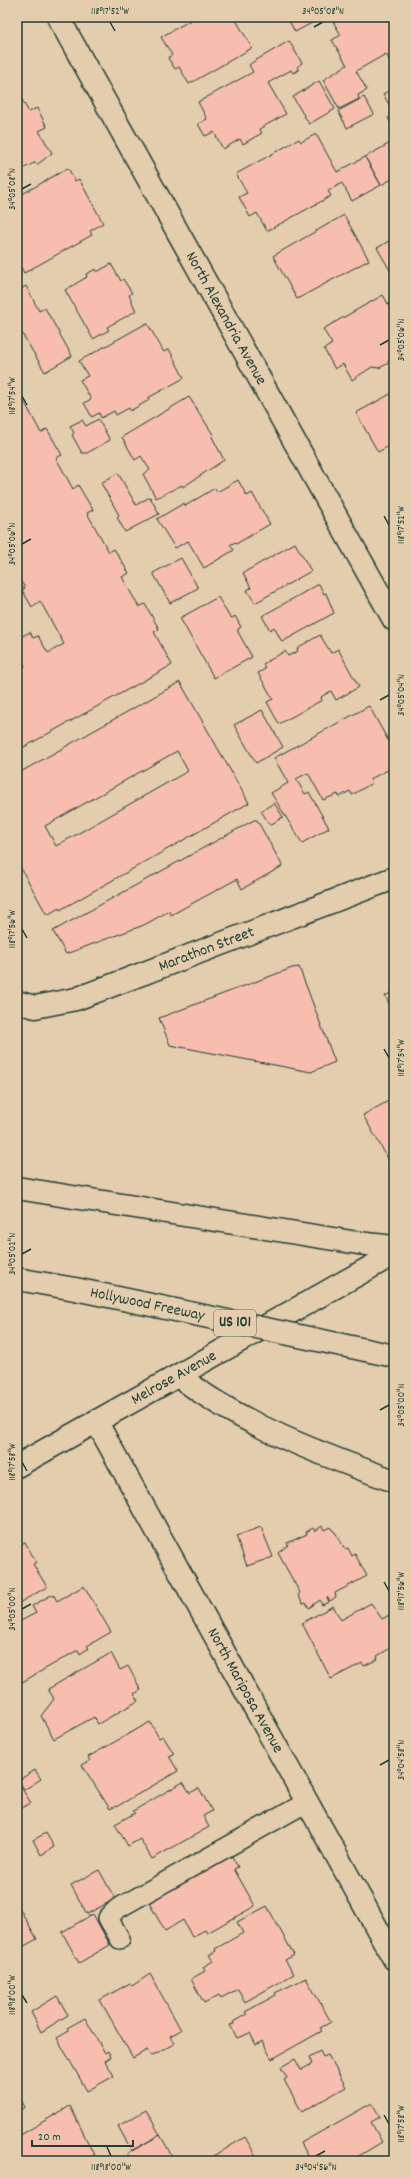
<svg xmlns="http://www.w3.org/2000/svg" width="411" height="2178" viewBox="0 0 411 2178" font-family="Dekko,sans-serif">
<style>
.building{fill:#f7beae;stroke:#1f3d34;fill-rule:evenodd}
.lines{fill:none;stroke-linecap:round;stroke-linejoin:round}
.service-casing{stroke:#1f3d34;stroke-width:22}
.minor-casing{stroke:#1f3d34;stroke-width:25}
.secondary-casing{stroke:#1f3d34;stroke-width:25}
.motorway-casing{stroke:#1f3d34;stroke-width:25}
.service{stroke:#e4cdad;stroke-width:19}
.minor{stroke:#e4cdad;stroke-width:22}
.secondary{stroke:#e4cdad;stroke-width:22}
.motorway{stroke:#e4cdad;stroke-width:22}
.motorway-bridge-casing{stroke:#1f3d34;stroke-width:25;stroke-linecap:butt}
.motorway-bridge{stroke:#e4cdad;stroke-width:22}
.ticks{fill:none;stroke:#1f3d34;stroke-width:1.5}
.labels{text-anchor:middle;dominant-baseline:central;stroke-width:3.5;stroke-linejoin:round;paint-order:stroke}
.shield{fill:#e4cdad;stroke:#5a6858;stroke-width:1}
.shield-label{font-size:15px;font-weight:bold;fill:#1f3d34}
.street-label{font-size:16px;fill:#1f3d34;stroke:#e4cdad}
.neatline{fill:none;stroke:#1f3d34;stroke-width:1.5}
.ticks-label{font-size:10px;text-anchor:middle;fill:#1f3d34}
</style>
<rect width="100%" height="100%" fill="#e4cdad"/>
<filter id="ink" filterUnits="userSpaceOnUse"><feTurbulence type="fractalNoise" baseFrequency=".025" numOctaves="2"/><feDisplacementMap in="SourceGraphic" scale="8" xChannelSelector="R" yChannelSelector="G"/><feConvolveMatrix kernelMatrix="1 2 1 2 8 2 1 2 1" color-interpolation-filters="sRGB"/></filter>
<g filter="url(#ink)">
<path class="building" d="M 196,17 L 205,19 L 239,17 L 236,20 L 252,48 L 189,84 L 179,67 L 175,69 L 168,58 L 172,55 L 161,37 Z
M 287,17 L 323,17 L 295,32 Z
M 333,17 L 394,17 L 394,61 L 391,63 L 386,54 L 356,71 L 367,90 L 358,95 L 359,99 L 339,109 L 323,80 L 347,65 L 332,40 L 341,35 L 331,18 Z
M 289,41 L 302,63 L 297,67 L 299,70 L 293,73 L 291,70 L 268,83 L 286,114 L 259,129 L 262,133 L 243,144 L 240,139 L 223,149 L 214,132 L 205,136 L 198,124 L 207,119 L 198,102 L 253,72 L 249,65 L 253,62 Z
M 319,81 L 335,109 L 309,124 L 293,97 Z
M 394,88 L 394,113 L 383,94 Z
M 18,93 L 29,112 L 37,108 L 47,127 L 39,131 L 52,153 L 38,164 L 34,163 L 17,172 Z
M 364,97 L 374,114 L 347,128 L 338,111 Z
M 394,115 L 394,129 L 388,118 Z
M 316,134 L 337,172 L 365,157 L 381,185 L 352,201 L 342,183 L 328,191 L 331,196 L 267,231 L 257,213 L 250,217 L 239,197 L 247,193 L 236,174 L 299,139 L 301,142 Z
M 394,141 L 394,178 L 381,185 L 365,157 Z
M 68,168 L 75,181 L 79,179 L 103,223 L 90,231 L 92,235 L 24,273 L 17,260 L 17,197 Z
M 344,215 L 369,260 L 297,299 L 273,256 Z
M 394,238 L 394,277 L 377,248 Z
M 111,264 L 121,281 L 123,279 L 132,293 L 129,295 L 136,311 L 107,327 L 109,330 L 93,339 L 65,290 L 87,277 L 86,274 L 96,269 L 97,272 Z
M 26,286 L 39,311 L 45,308 L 72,356 L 45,372 L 17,325 L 17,291 Z
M 383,295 L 394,314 L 394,360 L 392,362 L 390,359 L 387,364 L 379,368 L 372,367 L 352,380 L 343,364 L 335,369 L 324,349 L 332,344 L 323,329 Z
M 147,323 L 164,352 L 169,349 L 184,378 L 148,398 L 149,400 L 130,411 L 129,408 L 116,415 L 114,411 L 101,418 L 99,413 L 92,417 L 84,403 L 91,399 L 80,380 L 88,376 L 79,361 Z
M 394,392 L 394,455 L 389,446 L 378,452 L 356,413 Z
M 189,397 L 214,436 L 212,437 L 224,460 L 183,487 L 182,485 L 156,498 L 143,474 L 150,470 L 141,456 L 135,460 L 122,437 Z
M 24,401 L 41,433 L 47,429 L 62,455 L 56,458 L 73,489 L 78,485 L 93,510 L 87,513 L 109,552 L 114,549 L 129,573 L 122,577 L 139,607 L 145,604 L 159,629 L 154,632 L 172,665 L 17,751 L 17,671 L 25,666 L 17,651 L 17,648 L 21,646 L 17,639 L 30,632 L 33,638 L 38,636 L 48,653 L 64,644 L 40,601 L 32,607 L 22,590 L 25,588 L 17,575 L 17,405 Z
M 98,419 L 110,440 L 87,453 L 82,453 L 72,435 L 74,433 L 70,426 L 82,420 L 86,426 Z
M 118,473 L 136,505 L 150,497 L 159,514 L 125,532 L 117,517 L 119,515 L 101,483 Z
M 238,480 L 247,496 L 252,493 L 270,524 L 236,544 L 235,542 L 230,545 L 234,550 L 204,568 L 188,541 L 175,548 L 157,519 L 184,503 L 185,506 L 215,488 L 217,492 Z
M 295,543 L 311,571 L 255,603 L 247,590 L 251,588 L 243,573 Z
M 181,558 L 198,588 L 170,603 L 153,573 Z
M 319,584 L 324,594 L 326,593 L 334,613 L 282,642 L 274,627 L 270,630 L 262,616 Z
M 218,597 L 229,616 L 232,618 L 235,616 L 241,627 L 238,629 L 238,632 L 252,657 L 214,678 L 180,618 Z
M 320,635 L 331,653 L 338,649 L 359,687 L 336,700 L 331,691 L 321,697 L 322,700 L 279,724 L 267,702 L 273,699 L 258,673 L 265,669 L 263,664 L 285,651 L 288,656 L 298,651 L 297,648 Z
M 180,682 L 249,803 L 60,910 L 59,908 L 47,915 L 17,861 L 17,774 ZM 177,751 L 188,771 L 56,846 L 45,826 Z
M 369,706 L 394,751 L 394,767 L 370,779 L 372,783 L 352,795 L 350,791 L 339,797 L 338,794 L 323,800 L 308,773 L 296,779 L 305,794 L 309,792 L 329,828 L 302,843 L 271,793 L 288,783 L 274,758 Z
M 262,710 L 283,747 L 256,763 L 234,725 Z
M 274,803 L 283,817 L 270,825 L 261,811 Z
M 254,820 L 257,820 L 282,865 L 281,867 L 242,889 L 237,879 L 171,915 L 169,911 L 144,925 L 66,954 L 53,931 Z
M 299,967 L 335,1062 L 311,1072 L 170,1045 L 159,1018 L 292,968 Z
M 394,991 L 394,1012 L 385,996 Z
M 394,1098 L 394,1169 L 363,1115 Z
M 322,1526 L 324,1530 L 330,1527 L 333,1531 L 335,1532 L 345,1549 L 348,1548 L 352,1556 L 355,1554 L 367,1576 L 335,1593 L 336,1597 L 330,1601 L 327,1597 L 329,1602 L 322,1605 L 320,1600 L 309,1608 L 306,1603 L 303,1604 L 298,1595 L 300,1593 L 278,1553 L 288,1545 L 287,1543 L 307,1534 L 306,1532 L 313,1528 L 315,1531 Z
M 261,1527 L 273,1557 L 247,1566 L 236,1536 Z
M 25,1542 L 36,1562 L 33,1564 L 47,1587 L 17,1604 L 17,1546 Z
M 84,1586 L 111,1632 L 87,1646 L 89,1648 L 80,1654 L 78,1650 L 17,1685 L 17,1623 L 36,1613 L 32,1606 L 53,1594 L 57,1601 Z
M 371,1603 L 382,1619 L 391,1614 L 394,1618 L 394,1646 L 377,1656 L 378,1659 L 364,1666 L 362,1663 L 331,1679 L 302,1623 L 333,1606 L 341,1620 Z
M 111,1653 L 120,1670 L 128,1666 L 141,1690 L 134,1694 L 138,1701 L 98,1724 L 94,1717 L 54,1739 L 41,1716 L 54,1699 L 48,1689 Z
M 150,1722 L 159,1738 L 163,1736 L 174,1754 L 169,1756 L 178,1771 L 116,1807 L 116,1806 L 110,1809 L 82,1765 L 90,1761 L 88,1757 Z
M 35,1770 L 41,1779 L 24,1790 L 19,1780 Z
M 17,1781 L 31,1803 L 17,1810 Z
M 183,1782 L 190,1793 L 199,1788 L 212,1811 L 203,1816 L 209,1827 L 152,1859 L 140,1839 L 128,1846 L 115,1824 L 135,1813 L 133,1811 Z
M 46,1833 L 54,1847 L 41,1855 L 33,1840 Z
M 230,1853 L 238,1867 L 234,1869 L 255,1906 L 207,1933 L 205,1930 L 192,1937 L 183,1920 L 165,1931 L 148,1901 Z
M 99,1870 L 115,1899 L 87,1914 L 71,1885 Z
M 17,1904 L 37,1939 L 17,1950 Z
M 267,1906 L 294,1955 L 285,1960 L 294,1974 L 245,2002 L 238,1989 L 221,1998 L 219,1995 L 204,2003 L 191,1979 L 205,1971 L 203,1967 L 213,1961 L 209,1955 L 216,1951 L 215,1949 L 243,1933 L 237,1922 Z
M 93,1914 L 110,1945 L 79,1963 L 62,1932 Z
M 150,1974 L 181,2030 L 170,2036 L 174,2044 L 151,2056 L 147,2050 L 133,2058 L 100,2000 L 130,1983 L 132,1986 Z
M 306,1978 L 331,2022 L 320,2028 L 322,2031 L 272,2059 L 262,2041 L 256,2045 L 250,2033 L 237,2038 L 230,2025 L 234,2024 L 233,2022 L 247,2014 L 245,2012 L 276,1995 L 275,1993 Z
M 57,1996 L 68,2015 L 41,2032 L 31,2012 Z
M 85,2018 L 105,2053 L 108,2051 L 111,2057 L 105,2061 L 114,2076 L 87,2091 L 57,2038 L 69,2031 L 67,2028 Z
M 320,2051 L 323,2057 L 328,2055 L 346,2087 L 302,2112 L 284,2080 L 287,2078 L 281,2067 L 295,2059 L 301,2070 L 312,2064 L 309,2057 Z
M 17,2093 L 25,2107 L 17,2112 Z
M 372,2103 L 380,2117 L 371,2122 L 382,2142 L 352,2160 L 353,2161 L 320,2161 L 317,2154 L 309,2158 L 301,2143 Z
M 70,2106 L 96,2159 L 93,2161 L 17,2161 L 17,2137 Z
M 146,2110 L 160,2135 L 132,2151 L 118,2126 Z
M 160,2135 L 175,2161 L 132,2161 L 127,2153 Z
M 245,2137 L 256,2156 L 247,2161 L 206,2161 Z"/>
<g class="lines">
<g class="service-casing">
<path id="service" d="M 120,1939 L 108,1918 L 117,1909 L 307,1802"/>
</g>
<g class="minor-casing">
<g id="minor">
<path id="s1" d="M 58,17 L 394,620"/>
<path id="s2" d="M 17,1002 L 35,1007 L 76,999 L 394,878"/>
<path id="s3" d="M 96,1421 L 394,1959"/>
</g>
</g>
<g class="secondary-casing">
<g id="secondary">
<path id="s4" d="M 17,1466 L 394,1254"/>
</g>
</g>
<g class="motorway-casing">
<path id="motorway" d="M 17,1188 L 358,1243 L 394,1247
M 17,1279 L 75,1289
M 179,1376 C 237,1423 323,1455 394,1481"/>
</g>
<use href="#service" class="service"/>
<use href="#minor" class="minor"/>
<use href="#secondary" class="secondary"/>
<use href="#motorway" class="motorway"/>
<g class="motorway-bridge-casing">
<g id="motorway-bridge">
<path id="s5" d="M 75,1289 L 394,1356"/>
</g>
</g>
<use href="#motorway-bridge" class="motorway-bridge"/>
</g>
</g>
<path class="ticks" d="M 110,22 L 115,31M 314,27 L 323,22M 22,189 L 31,184M 380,345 L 389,340M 22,396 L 27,405M 384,516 L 389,525M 22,544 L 31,539M 380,700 L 389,695M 22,929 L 27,938M 384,1049 L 389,1058M 22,1254 L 31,1249M 380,1410 L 389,1405M 22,1462 L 27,1471M 384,1582 L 389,1591M 22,1609 L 31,1604M 380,1765 L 389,1760M 22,1995 L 27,2003M 384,2115 L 389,2124M 107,2147 L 111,2156M 316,2156 L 325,2151"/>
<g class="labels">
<rect class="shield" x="214" y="1310" width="42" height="26" rx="3"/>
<g class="shield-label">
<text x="235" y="1323">US 101</text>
</g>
<g class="street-label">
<text stroke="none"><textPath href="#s1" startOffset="345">North Alexandria Avenue</textPath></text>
<text stroke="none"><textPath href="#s2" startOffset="200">Marathon Street</textPath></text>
<text stroke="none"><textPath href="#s5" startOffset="74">Hollywood Freeway</textPath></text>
<text stroke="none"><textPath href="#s4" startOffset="180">Melrose Avenue</textPath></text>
<text stroke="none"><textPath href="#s3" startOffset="308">North Mariposa Avenue</textPath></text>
</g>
</g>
<rect width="411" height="2178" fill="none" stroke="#e4cdad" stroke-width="44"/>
<path d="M32 2140v6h101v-6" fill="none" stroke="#1f3d34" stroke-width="2"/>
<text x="38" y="2140" font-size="12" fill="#1f3d34" stroke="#e4cdad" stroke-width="3" paint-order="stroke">20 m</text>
<rect x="22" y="22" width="367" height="2134" class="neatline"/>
<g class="ticks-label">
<text x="110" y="14">118°17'52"W</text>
<text x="323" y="14">34°05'08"N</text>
<text transform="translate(11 189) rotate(-90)" y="4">34°05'08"N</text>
<text transform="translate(400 340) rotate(-90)" y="4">34°05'06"N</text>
<text transform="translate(11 396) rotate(-90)" y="4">118°17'54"W</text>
<text transform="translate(400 525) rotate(-90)" y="4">118°17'52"W</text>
<text transform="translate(11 544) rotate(-90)" y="4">34°05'06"N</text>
<text transform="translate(400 695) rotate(-90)" y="4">34°05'04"N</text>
<text transform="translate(11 929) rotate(-90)" y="4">118°17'56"W</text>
<text transform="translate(400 1058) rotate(-90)" y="4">118°17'54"W</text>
<text transform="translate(11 1254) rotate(-90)" y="4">34°05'02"N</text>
<text transform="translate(400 1405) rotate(-90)" y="4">34°05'00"N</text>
<text transform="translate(11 1462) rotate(-90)" y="4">118°17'58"W</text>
<text transform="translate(400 1591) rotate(-90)" y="4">118°17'56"W</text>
<text transform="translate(11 1609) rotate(-90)" y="4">34°05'00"N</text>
<text transform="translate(400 1760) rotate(-90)" y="4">34°04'58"N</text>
<text transform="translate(11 1995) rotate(-90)" y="4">118°18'00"W</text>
<text transform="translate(400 2124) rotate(-90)" y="4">118°17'58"W</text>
<text x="111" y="2170">118°18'00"W</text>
<text x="316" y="2170">34°04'56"N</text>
</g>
</svg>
